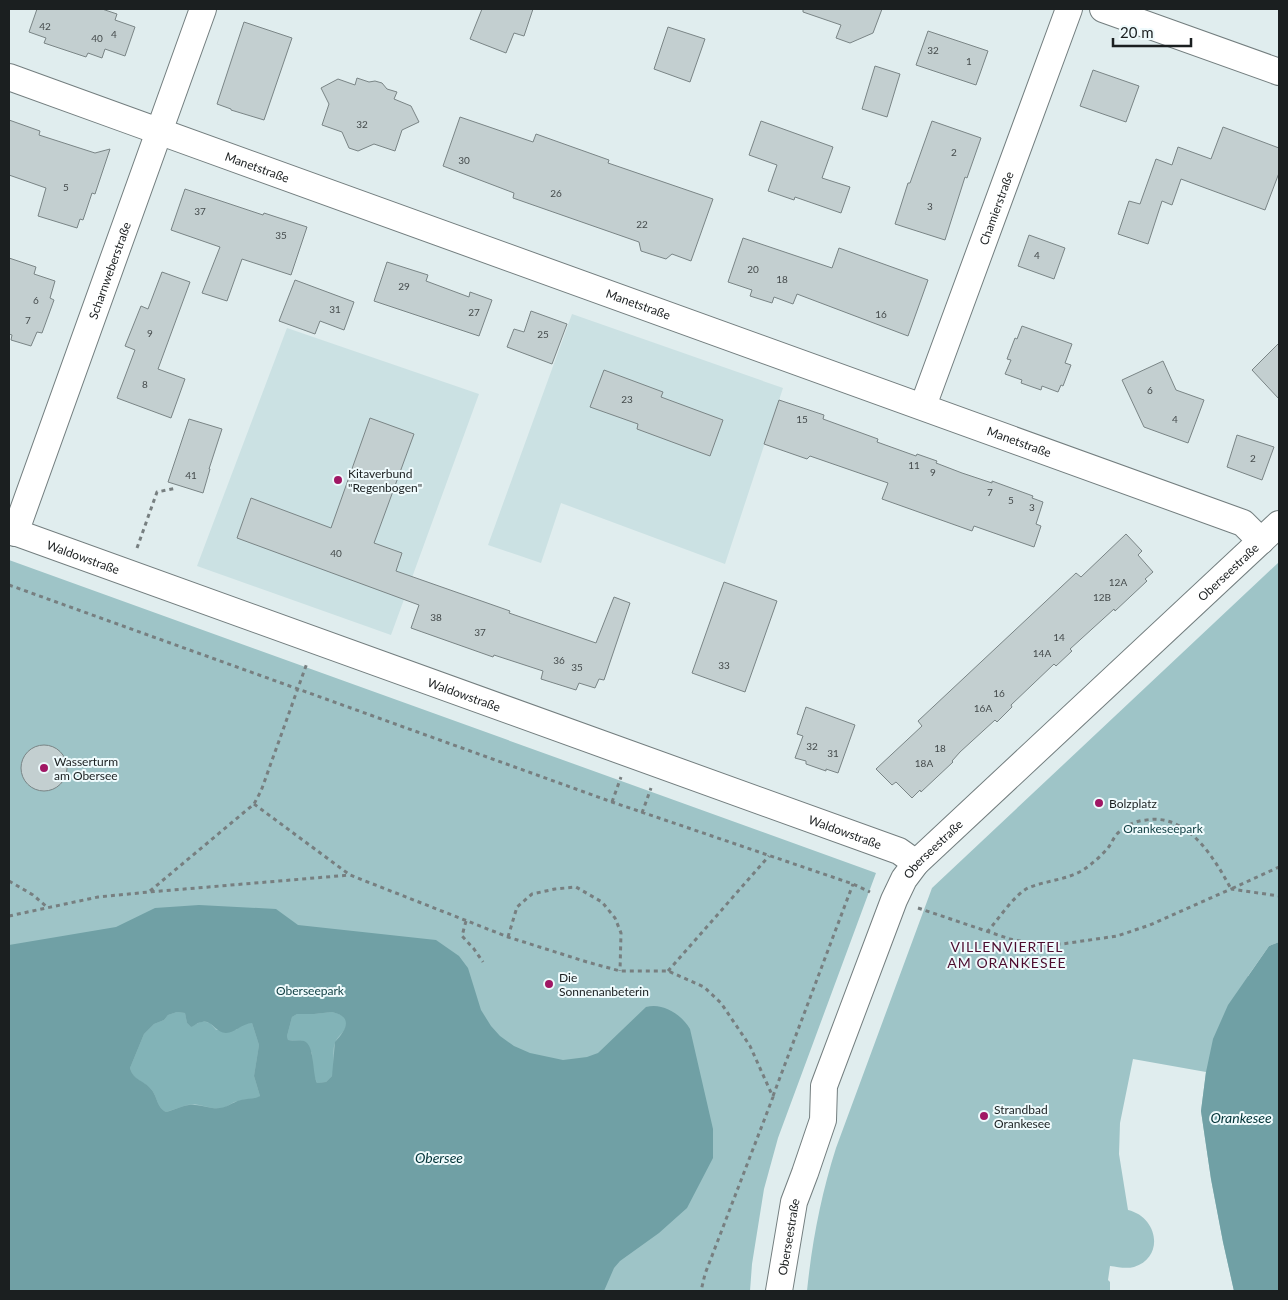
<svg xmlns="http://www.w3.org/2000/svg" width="1288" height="1300" viewBox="0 0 1288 1300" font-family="Lato,sans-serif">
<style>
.built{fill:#cbe1e3}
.green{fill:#9ec4c7}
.forest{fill:#82b3b7}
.water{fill:#70a0a5;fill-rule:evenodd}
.building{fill:#c3cfd0;stroke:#7a8586}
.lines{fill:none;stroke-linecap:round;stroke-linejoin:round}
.minor-casing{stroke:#737e7f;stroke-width:28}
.path{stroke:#777f80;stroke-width:3;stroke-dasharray:4 4;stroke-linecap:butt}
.minor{stroke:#fff;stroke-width:26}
.poi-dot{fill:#a01764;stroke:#eefafc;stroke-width:2}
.labels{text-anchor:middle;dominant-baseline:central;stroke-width:4;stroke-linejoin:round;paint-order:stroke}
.number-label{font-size:10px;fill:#454b4c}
.street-label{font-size:12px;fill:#1b1f20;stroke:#eefafc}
.poi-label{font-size:12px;fill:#1b1f20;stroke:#eefafc;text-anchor:start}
.park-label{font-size:12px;fill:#144246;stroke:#eefafc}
.neighbourhood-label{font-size:14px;letter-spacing:1px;fill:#4c0c2e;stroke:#eefafc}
.water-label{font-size:14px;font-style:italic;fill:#023438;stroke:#eefafc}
</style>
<rect width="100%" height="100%" fill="#e0edee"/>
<path class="built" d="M 572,314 L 783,388 L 725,564 L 561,503 L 541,563 L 488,545 Z
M 287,328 L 479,394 L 391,635 L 197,566 Z"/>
<path class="green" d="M 9,560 L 876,873 L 778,1138 L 764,1189 L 752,1264 L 750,1291 L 9,1291 Z
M 1279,562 L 1279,942 L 1269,946 L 1248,976 L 1279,1291 L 1234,1291 L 1223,1242 L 1211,1179 L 1201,1111 L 1206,1072 L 1133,1059 L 1120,1123 L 1119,1154 L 1128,1210 C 1158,1217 1165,1257 1134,1267 C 1126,1269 1118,1267 1110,1266 L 1108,1280 L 1110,1282 L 1110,1291 L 807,1291 C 812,1242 821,1195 836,1148 L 932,888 Z"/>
<path class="forest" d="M 177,1012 L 185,1013 L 187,1023 L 191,1027 L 202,1021 L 210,1023 L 216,1030 L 236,1030 L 244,1024 L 252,1023 L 259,1045 L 254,1076 L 260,1096 L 254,1100 L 247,1099 L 234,1102 L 224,1108 L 212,1108 L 195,1104 L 187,1105 L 166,1112 C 156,1107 158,1096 150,1088 C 143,1081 133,1080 130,1068 L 144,1034 L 154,1024 L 164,1020 L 168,1015 Z
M 332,1012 L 339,1014 L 346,1018 C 349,1032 338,1033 335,1043 C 331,1053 336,1066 332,1076 L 326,1082 L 317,1083 L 313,1073 L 312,1053 L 303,1041 L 288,1040 L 287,1036 L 292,1017 L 297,1014 L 314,1014 Z"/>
<path class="water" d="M 199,905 L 276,909 L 298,925 L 436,940 L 459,956 L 468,968 L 481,1010 L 491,1026 L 500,1036 L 514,1046 L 530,1053 L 563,1060 L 587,1057 L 598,1053 L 646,1007 C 663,1002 682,1015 690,1029 L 713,1129 L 713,1158 L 687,1208 L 659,1233 L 620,1261 L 614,1268 L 604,1291 L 9,1291 L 9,945 L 116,927 L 155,908 ZM 177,1012 L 185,1013 L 187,1023 L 191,1027 C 195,1026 197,1022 202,1022 C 211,1019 216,1033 226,1033 C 235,1033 241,1024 252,1023 L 259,1045 L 254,1076 L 260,1096 C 253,1100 248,1098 241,1100 C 230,1103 225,1110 212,1108 C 204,1107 197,1104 189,1105 C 181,1106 174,1110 166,1112 C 156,1107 158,1096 150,1088 C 143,1080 133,1080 130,1068 L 144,1034 L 154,1024 L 164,1020 L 168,1015 ZM 332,1012 C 354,1017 346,1030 335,1042 L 332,1076 L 326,1082 L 317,1083 C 312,1073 315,1045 304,1041 C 299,1040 293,1041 288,1040 L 287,1036 L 292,1017 L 297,1014 L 314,1014 Z
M 1279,942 L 1279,1291 L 1234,1291 L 1223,1242 L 1211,1179 L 1201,1111 L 1206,1072 L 1213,1039 L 1228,1005 L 1269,946 Z"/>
<path class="building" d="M 37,9 L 102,9 L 117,14 L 115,20 L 135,27 L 125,56 L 105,49 L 102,58 L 88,53 L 86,57 L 44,43 L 46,38 L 29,32 Z
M 482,9 L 533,9 L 524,36 L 514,33 L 506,53 L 470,39 Z
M 803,9 L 882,9 L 873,33 L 850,43 L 836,38 L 841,25 L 803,12 Z
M 244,22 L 292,38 L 264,120 L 231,110 L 231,109 L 217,104 Z
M 668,27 L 705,39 L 690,82 L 654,69 Z
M 928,31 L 988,51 L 976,85 L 916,65 Z
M 875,66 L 900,74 L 887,117 L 862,109 Z
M 1093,70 L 1139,86 L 1126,122 L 1080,106 Z
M 357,78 L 369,82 L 375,81 L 382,83 L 387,89 L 397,92 L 394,99 L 411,106 L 419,122 L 402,130 L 395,151 L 374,144 L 358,151 L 349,148 L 342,132 L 322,125 L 329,104 L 321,88 L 338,79 L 355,85 Z
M 460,117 L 533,142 L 536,134 L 609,160 L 608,163 L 713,199 L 691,261 L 672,254 L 666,259 L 641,251 L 639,242 L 513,198 L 514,193 L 443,166 Z
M 9,120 L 40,131 L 39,135 L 95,153 L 110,149 L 95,194 L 92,193 L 83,220 L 80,219 L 77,228 L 38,216 L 46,188 L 9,175 Z
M 761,121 L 833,147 L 822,178 L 850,187 L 841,213 L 795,197 L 794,200 L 768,191 L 777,165 L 749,155 Z
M 932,121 L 981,138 L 967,178 L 965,177 L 945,240 L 895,224 L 908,183 L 910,183 Z
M 1223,127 L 1279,148 L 1279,173 L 1265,210 L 1181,179 L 1172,205 L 1162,201 L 1148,244 L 1118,234 L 1129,201 L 1140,204 L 1156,159 L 1172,165 L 1178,147 L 1211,159 Z
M 185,189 L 263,215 L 264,213 L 307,227 L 291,275 L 242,259 L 227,301 L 202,293 L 220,247 L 171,230 Z
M 1029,235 L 1065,248 L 1054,279 L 1018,266 Z
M 743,238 L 832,268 L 839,248 L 928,280 L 908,336 L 797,294 L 793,304 L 774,297 L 772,303 L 750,296 L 752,290 L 728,282 Z
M 9,258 L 36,267 L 34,274 L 55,281 L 50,298 L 54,300 L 42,333 L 37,332 L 31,346 L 11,340 L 12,335 L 9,334 Z
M 387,262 L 428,275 L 426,281 L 469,297 L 470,292 L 492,300 L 479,336 L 374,301 Z
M 162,272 L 190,282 L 158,369 L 185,379 L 171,418 L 117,398 L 135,350 L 125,346 L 141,306 L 148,309 Z
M 295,280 L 354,302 L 344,330 L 320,321 L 315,334 L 279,321 Z
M 531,311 L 567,324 L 552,364 L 507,347 L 514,329 L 524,332 Z
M 1022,326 L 1072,344 L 1065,363 L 1071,365 L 1063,386 L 1061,385 L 1058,392 L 1042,386 L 1041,390 L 1021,383 L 1022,380 L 1005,374 L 1011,360 L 1007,359 L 1015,338 L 1017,339 Z
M 1279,343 L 1279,399 L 1252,370 Z
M 1163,361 L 1176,390 L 1204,400 L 1188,443 L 1144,427 L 1122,380 Z
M 604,370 L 663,392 L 661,397 L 723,420 L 710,456 L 637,429 L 638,424 L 590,407 Z
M 779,400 L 824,415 L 823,419 L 878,439 L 877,442 L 916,456 L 917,454 L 937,461 L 936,463 L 962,473 L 992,483 L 992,481 L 1033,496 L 1032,498 L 1043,502 L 1036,524 L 1041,526 L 1034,547 L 974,526 L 972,531 L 882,499 L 888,483 L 810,456 L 807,459 L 764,444 Z
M 370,418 L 414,434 L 374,543 L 402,553 L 396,571 L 510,611 L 509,613 L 596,643 L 614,597 L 630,603 L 604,680 L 599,679 L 595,688 L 579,683 L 576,690 L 541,679 L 543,671 L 494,655 L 493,657 L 411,628 L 419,605 L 237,538 L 251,498 L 331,528 Z
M 189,419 L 222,429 L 209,469 L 210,469 L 203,493 L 168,482 Z
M 1237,435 L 1274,447 L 1262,480 L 1227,467 Z
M 1126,534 L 1142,551 L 1138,555 L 1153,572 L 1145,579 L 1147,581 L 1115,611 L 1114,609 L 1070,649 L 1072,651 L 1056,666 L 1054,664 L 1011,705 L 1012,707 L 997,722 L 995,720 L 960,752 L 952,761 L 953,762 L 921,792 L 920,790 L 912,798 L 896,782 L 892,785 L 876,769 L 922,726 L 918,721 L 1076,573 L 1081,577 Z
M 724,582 L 777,601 L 745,692 L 692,673 Z
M 806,707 L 855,725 L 838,773 L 826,769 L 826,771 L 806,764 L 806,761 L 795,758 L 803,736 L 797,734 Z
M21 768a23 23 0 1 1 46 0a23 23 0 1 1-46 0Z"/>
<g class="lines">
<g class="minor-casing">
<g id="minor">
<path d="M 1103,9 L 1279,72"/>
<path id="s1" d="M 9,77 C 420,226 832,372 1243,523 L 1261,541"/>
<path id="s2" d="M 923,406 L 1069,9"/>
<path id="s3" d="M 9,530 L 899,851 L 916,863"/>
<path id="s4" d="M 15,533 L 203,9"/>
<path id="s5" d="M 779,1291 L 794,1202 L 805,1173 L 823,1120 L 824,1086 L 894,900 L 904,879 L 916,863 L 1279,524"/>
</g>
</g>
<path class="path" d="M 137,548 L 157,492 L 177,488
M 9,585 L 612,802 L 853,884 L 870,892
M 612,802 L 621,777
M 254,804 L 350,875 L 508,937 L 587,962 L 620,971 L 668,971 L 704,987 L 721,1003 L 750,1046 L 773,1097 L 705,1274 L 701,1291
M 642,813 L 651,788
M 9,881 L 33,895 L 47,907
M 150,891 L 254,804 L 261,791 L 307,663
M 918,908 L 1010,939 L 1034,944 L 1062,944 L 1117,936 L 1150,925 L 1231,889 L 1279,896
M 9,916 L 98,897 L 149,892 L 350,875
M 466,921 L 462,936 L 474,949 L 483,962
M 987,932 C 997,921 1015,894 1028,888 C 1047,880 1069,880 1086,868 C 1093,863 1102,855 1108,848 C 1112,843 1114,836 1119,832 C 1127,825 1135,821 1146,820 C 1187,813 1214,857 1231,889 L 1279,867
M 508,937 L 517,907 L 532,894 L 555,889 L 576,887 L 602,902 L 615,918 L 621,933 L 620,971
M 668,971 L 769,856
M 773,1096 L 853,884"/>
<use href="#minor" class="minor"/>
</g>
<g class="poi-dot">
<circle cx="338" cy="480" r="5"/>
<circle cx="44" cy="768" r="5"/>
<circle cx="1099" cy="803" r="5"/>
<circle cx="549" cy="984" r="5"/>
<circle cx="984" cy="1116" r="5"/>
</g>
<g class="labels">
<g class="number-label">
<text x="45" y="26">42</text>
<text x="114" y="34">4</text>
<text x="97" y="38">40</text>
<text x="933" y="50">32</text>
<text x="969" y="61">1</text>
<text x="362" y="124">32</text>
<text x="954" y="152">2</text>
<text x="464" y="160">30</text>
<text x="66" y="187">5</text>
<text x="556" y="193">26</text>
<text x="930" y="206">3</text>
<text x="200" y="211">37</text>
<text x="642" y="224">22</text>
<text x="281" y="235">35</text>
<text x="1037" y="255">4</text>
<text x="753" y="269">20</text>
<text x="782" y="279">18</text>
<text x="404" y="286">29</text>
<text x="36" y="300">6</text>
<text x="335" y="309">31</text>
<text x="474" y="312">27</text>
<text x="881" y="314">16</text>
<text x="28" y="320">7</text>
<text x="150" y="333">9</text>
<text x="543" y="334">25</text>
<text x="145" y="384">8</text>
<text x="1150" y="390">6</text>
<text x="627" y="399">23</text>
<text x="802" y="419">15</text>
<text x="1175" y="419">4</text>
<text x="1253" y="458">2</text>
<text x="914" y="465">11</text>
<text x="933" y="472">9</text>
<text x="191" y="475">41</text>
<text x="990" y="492">7</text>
<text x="1011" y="500">5</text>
<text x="1032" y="507">3</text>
<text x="336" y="553">40</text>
<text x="1118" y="582">12A</text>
<text x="1102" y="597">12B</text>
<text x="436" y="617">38</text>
<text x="480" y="632">37</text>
<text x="1059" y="637">14</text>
<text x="1042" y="653">14A</text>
<text x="559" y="660">36</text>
<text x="724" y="665">33</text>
<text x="577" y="667">35</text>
<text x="999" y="693">16</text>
<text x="983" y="708">16A</text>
<text x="812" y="746">32</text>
<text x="940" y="748">18</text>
<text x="833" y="753">31</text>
<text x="924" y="763">18A</text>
</g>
<g class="street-label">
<text stroke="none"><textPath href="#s1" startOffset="264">Manetstraße</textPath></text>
<text stroke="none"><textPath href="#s2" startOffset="211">Chamierstraße</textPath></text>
<text stroke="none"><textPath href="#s4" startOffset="279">Scharnweberstraße</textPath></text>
<text stroke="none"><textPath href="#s1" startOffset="669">Manetstraße</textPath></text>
<text stroke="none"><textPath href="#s1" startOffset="1074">Manetstraße</textPath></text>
<text stroke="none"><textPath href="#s3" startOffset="79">Waldowstraße</textPath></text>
<text stroke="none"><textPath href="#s5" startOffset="880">Oberseestraße</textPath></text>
<text stroke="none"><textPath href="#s3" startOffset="484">Waldowstraße</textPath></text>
<text stroke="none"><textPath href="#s3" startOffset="889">Waldowstraße</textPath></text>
<text stroke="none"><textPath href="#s5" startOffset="475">Oberseestraße</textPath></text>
<text stroke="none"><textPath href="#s5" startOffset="55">Oberseestraße</textPath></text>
</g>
<g class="poi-label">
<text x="348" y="473">Kitaverbund<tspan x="348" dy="14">"Regenbogen"</tspan></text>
<text x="54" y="761">Wasserturm<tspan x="54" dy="14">am Obersee</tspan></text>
<text x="1109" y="803">Bolzplatz</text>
<text x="559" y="977">Die<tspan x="559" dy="14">Sonnenanbeterin</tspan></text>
<text x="994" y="1109">Strandbad<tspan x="994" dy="14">Orankesee</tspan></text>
</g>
<g class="park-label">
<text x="1163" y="828">Orankeseepark</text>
<text x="310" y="990">Oberseepark</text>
</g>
<g class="neighbourhood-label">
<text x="1007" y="946">VILLENVIERTEL<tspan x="1007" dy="16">AM ORANKESEE</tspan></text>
</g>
<g class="water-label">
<text x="1241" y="1117">Orankesee</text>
<text x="439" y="1157">Obersee</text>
</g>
</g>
<rect width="1288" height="1300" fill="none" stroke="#1b1f20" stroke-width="20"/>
<path d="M1113 38v8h78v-8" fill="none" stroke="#1b1f20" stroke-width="2.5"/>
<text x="1120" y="38" font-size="15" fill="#1b1f20" stroke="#eefafc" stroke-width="4" paint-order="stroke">20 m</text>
</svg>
